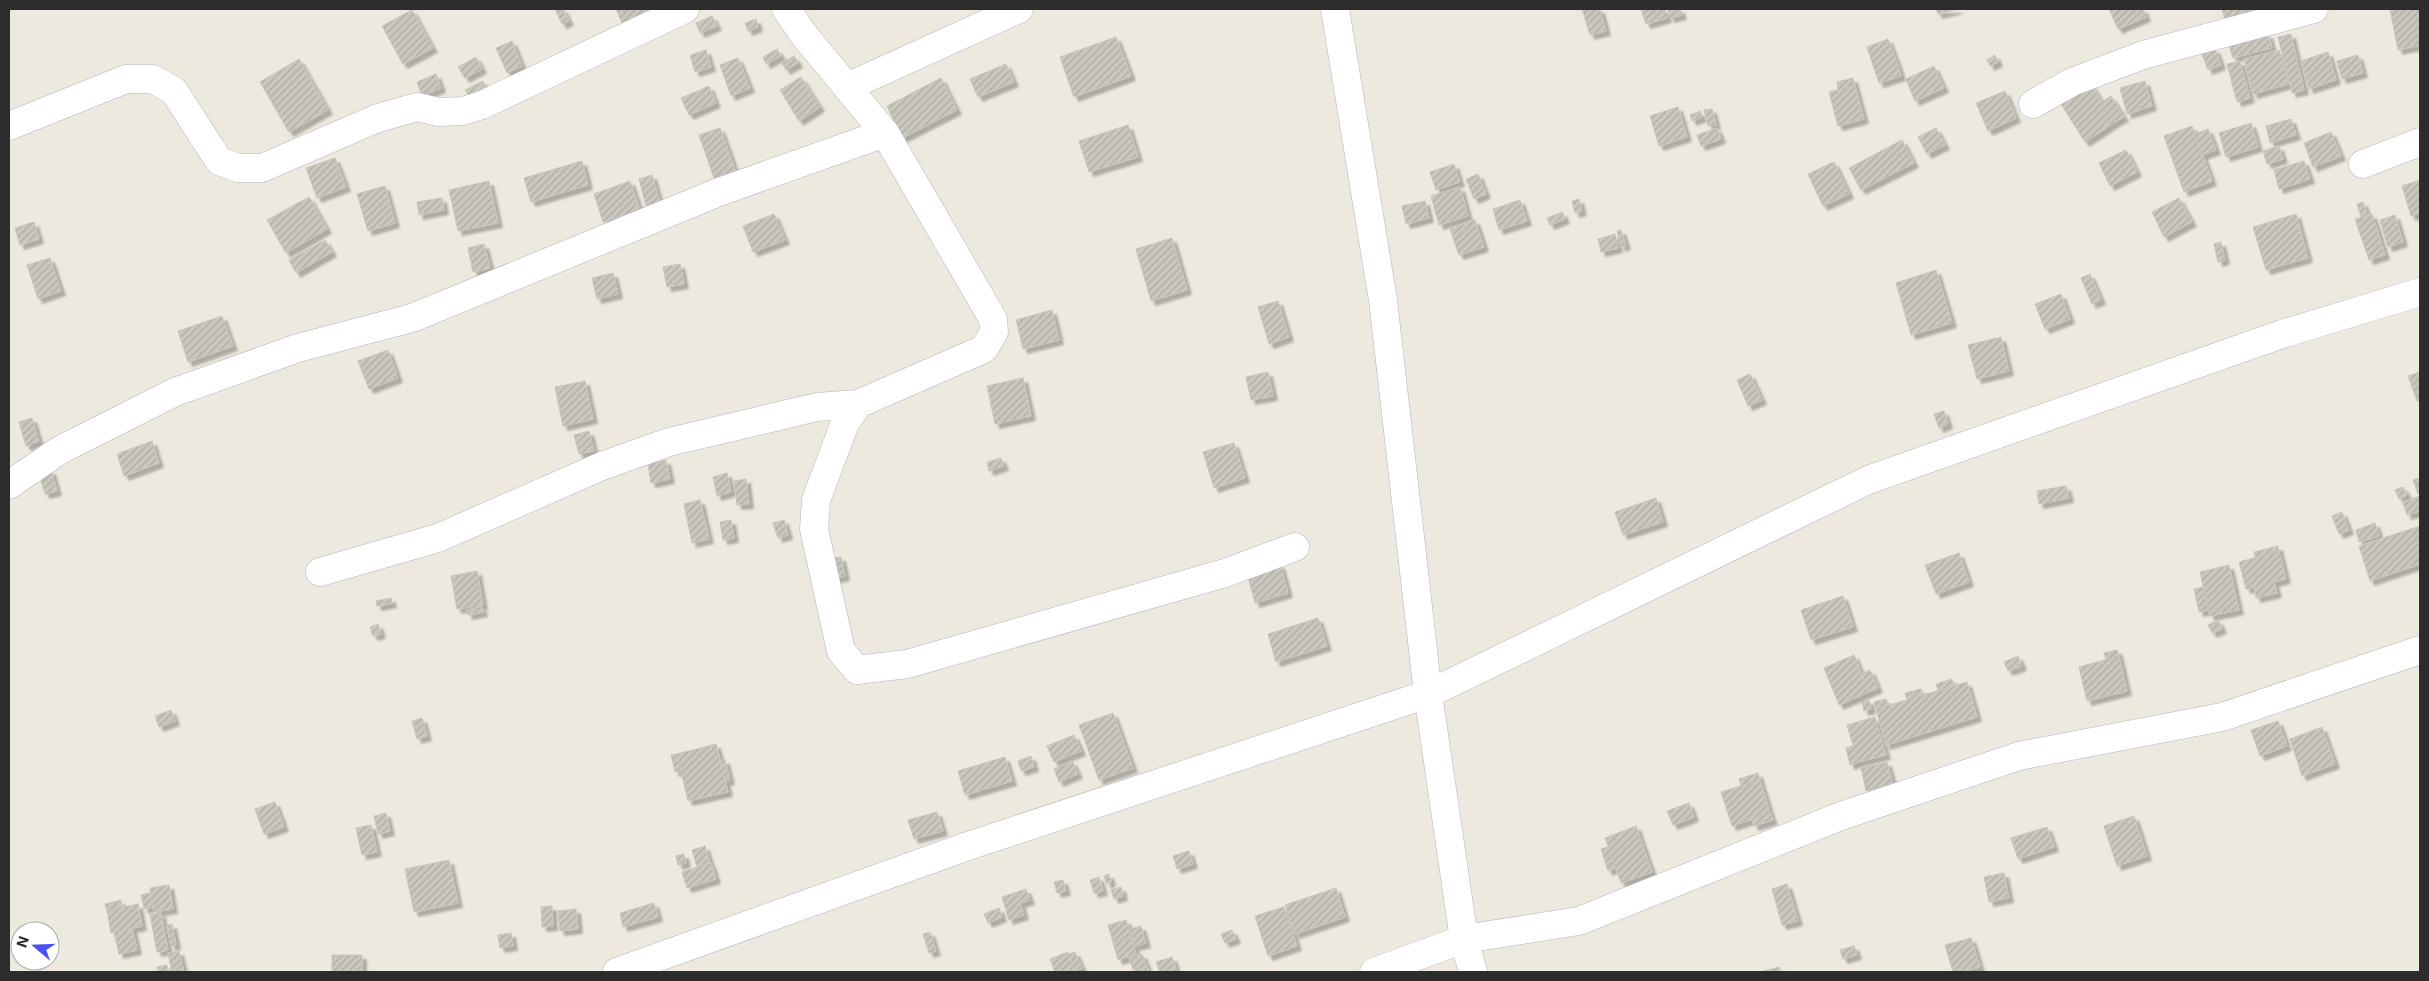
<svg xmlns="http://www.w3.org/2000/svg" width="2429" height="981" viewBox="0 0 2429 981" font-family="Inter,sans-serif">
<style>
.building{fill:url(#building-hatch);stroke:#c8c5b9;filter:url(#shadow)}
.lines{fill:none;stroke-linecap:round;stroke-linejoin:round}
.minor-casing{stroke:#b3b4bf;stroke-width:29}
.minor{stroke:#fff;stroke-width:28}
</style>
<defs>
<pattern id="building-hatch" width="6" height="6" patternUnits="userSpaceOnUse" patternTransform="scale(1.25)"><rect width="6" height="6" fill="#c9c7be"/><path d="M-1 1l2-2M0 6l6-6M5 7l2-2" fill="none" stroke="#adaba3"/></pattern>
<filter id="shadow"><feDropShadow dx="4.5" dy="4.5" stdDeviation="1" flood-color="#0004"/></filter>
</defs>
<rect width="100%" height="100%" fill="#ede9df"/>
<path class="building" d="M 555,9 L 563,9 L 569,21 L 562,24 Z
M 616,9 L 671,9 L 625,30 Z
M 1582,9 L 1600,9 L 1606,31 L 1590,35 Z
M 1641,9 L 1665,9 L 1667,18 L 1646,24 Z
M 1668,9 L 1680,9 L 1682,15 L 1670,18 Z
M 1936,9 L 1958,9 L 1938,14 Z
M 2109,9 L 2143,9 L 2146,17 L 2118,29 Z
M 2222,9 L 2255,9 L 2257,18 L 2227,27 Z
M 2390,9 L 2420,9 L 2420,45 L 2398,50 Z
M 412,10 L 433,48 L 403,64 L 382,26 Z
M 712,16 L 717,26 L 700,33 L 696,23 Z
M 756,19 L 758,27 L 748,31 L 745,23 Z
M 2268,34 L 2272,48 L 2233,58 L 2229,45 Z
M 2291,34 L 2304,90 L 2292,93 L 2278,37 Z
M 1116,37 L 1131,76 L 1074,97 L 1060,57 Z
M 1888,39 L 1898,66 L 1876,74 L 1867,47 Z
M 512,41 L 522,66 L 507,73 L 496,48 Z
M 777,49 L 781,56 L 766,64 L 763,57 Z
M 2215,49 L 2221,65 L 2208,70 L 2202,54 Z
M 706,50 L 711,67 L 695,72 L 690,55 Z
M 2279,50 L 2288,84 L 2253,94 L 2244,59 Z
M 2328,52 L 2336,80 L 2309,89 L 2301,61 Z
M 1995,55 L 1998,62 L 1990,66 L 1987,60 Z
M 2358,55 L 2363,73 L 2342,79 L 2337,61 Z
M 794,56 L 798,63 L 786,70 L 782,63 Z
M 476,57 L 482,69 L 465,78 L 458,67 Z
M 738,58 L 750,88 L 731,96 L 720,65 Z
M 299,59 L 328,110 L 289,132 L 260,82 Z
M 2240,61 L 2250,98 L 2237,102 L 2227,64 Z
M 1006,64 L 1014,82 L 978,97 L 970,79 Z
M 1898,66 L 1901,76 L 1879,83 L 1876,74 Z
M 1934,66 L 1944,88 L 1915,101 L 1906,79 Z
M 436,74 L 441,88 L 422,96 L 417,82 Z
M 801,77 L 820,107 L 799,121 L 780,90 Z
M 941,78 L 957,110 L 902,138 L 887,106 Z
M 1853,78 L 1855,86 L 1838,90 L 1837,82 Z
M 483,81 L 485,86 L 468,95 L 465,90 Z
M 2145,81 L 2152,106 L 2127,114 L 2120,88 Z
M 2091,84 L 2115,122 L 2085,142 L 2061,104 Z
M 709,86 L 716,103 L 689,115 L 681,98 Z
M 1855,86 L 1864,119 L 1838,126 L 1829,92 Z
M 2005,91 L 2016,118 L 1988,131 L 1976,103 Z
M 2111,96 L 2124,117 L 2115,122 L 2102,102 Z
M 1678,107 L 1687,137 L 1659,146 L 1650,116 Z
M 1712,109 L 1716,125 L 1708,126 L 1704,110 Z
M 1700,111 L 1702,117 L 1692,121 L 1690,115 Z
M 2291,119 L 2296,135 L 2270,143 L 2266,126 Z
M 2251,123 L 2258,147 L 2226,157 L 2219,133 Z
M 1128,125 L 1138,157 L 1089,172 L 1079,141 Z
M 2192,126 L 2212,181 L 2184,192 L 2164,136 Z
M 720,128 L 728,150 L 707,158 L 699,135 Z
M 1717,128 L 1721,139 L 1701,146 L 1697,135 Z
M 1936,128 L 1945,145 L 1927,154 L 1918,137 Z
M 2208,129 L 2216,150 L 2202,155 L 2195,134 Z
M 2331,132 L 2341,156 L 2313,167 L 2304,143 Z
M 1902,140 L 1914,163 L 1861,190 L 1849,168 Z
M 2279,146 L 2283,159 L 2267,164 L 2263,151 Z
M 728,150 L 736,173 L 715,181 L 707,158 Z
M 2126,150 L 2137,172 L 2110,186 L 2099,163 Z
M 335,158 L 346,187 L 317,198 L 306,168 Z
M 582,161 L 588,185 L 531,202 L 524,178 Z
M 2304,161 L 2310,179 L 2279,189 L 2274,170 Z
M 1834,162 L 1849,194 L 1823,206 L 1808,174 Z
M 1454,164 L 1460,182 L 1436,190 L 1430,172 Z
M 1478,174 L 1486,194 L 1474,199 L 1466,179 Z
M 652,175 L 661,206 L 647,210 L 639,179 Z
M 2420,180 L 2420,213 L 2411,216 L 2402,186 Z
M 489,181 L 498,223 L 458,231 L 449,190 Z
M 630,181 L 640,210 L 603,222 L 594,194 Z
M 385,186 L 395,223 L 368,231 L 357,194 Z
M 1460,187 L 1468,216 L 1439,225 L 1431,196 Z
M 309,197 L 327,229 L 286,253 L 267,220 Z
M 442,198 L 444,210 L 419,215 L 417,202 Z
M 2179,198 L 2192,222 L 2164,237 L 2152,212 Z
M 1579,199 L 1582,211 L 1575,213 L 1572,201 Z
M 1520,200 L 1527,221 L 1499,230 L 1493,209 Z
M 1425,201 L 1429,218 L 1406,224 L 1402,206 Z
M 2363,202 L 2367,215 L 2361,217 L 2357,204 Z
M 1562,212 L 1565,219 L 1550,225 L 1547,218 Z
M 774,214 L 785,240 L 753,252 L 743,226 Z
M 2296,214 L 2308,258 L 2266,270 L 2253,227 Z
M 2372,214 L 2385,255 L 2369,260 L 2355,219 Z
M 2395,215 L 2403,242 L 2388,247 L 2380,220 Z
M 1475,220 L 1477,226 L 1452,235 L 1450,229 Z
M 34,222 L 39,239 L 20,245 L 15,228 Z
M 1477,226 L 1484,247 L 1459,255 L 1452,235 Z
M 1621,230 L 1626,245 L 1621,247 L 1617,231 Z
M 1615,234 L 1618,248 L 1601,252 L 1598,239 Z
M 1172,238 L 1187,290 L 1151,301 L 1136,249 Z
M 325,240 L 332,252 L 296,273 L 289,260 Z
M 2221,242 L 2225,260 L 2218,262 L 2214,244 Z
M 484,244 L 490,268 L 473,272 L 468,248 Z
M 50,258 L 61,291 L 38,299 L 27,265 Z
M 680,264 L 684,284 L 667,287 L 663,267 Z
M 1936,270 L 1952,323 L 1911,335 L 1896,283 Z
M 613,273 L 618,294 L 597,299 L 592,278 Z
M 2090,274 L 2101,300 L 2092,304 L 2081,278 Z
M 2061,294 L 2070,319 L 2045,329 L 2035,304 Z
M 1278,301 L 1289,337 L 1269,344 L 1258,307 Z
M 1052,310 L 1059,340 L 1023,349 L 1016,320 Z
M 222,316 L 233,346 L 188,362 L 178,331 Z
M 2001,337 L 2009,371 L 1977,379 L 1968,345 Z
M 388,350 L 398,378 L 369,389 L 358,361 Z
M 1268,372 L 1273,396 L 1251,400 L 1246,377 Z
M 2420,372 L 2420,400 L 2417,401 L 2408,376 Z
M 1750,374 L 1762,400 L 1748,406 L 1737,380 Z
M 1023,378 L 1031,416 L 995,424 L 987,386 Z
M 585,381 L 593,419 L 563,426 L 555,387 Z
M 1944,411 L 1948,424 L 1939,428 L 1934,414 Z
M 32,418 L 39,441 L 26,446 L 19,422 Z
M 589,431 L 594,451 L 579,454 L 574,435 Z
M 152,441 L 159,463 L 124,476 L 117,454 Z
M 1234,443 L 1245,478 L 1214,488 L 1203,452 Z
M 1001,458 L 1004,466 L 989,471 L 987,462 Z
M 666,460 L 670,479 L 651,483 L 648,464 Z
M 51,470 L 57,491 L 45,494 L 39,474 Z
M 727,473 L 731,492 L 717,496 L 713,477 Z
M 2420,478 L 2420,493 L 2418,494 L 2413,480 Z
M 746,479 L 749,504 L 737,505 L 734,481 Z
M 2066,486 L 2069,498 L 2039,504 L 2037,491 Z
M 2403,487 L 2407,495 L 2399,499 L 2395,490 Z
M 2420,496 L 2420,511 L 2407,515 L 2403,502 Z
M 1656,498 L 1663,522 L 1623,535 L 1615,512 Z
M 700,500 L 709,539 L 692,543 L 684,504 Z
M 2342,512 L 2349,530 L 2339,534 L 2332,516 Z
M 731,520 L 734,538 L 723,540 L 720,522 Z
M 784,520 L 788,535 L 778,538 L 773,523 Z
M 2375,523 L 2379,536 L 2359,542 L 2356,530 Z
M 2420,526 L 2420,564 L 2370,581 L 2359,546 Z
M 2278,546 L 2279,551 L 2255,557 L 2254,552 Z
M 2279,551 L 2286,579 L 2246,589 L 2239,562 Z
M 1959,553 L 1969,582 L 1936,594 L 1925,565 Z
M 841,557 L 845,576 L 833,579 L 828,559 Z
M 1280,564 L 1288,593 L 1255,603 L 1247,573 Z
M 2229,565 L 2239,610 L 2210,616 L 2200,572 Z
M 477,571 L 483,605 L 457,609 L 451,576 Z
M 2274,582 L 2277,593 L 2256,598 L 2254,587 Z
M 2203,587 L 2208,610 L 2199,612 L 2194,589 Z
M 1843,596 L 1853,627 L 1811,640 L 1801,610 Z
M 391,598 L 392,603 L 377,606 L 376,601 Z
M 482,607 L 483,612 L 468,615 L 467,610 Z
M 1318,618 L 1327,646 L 1276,662 L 1268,634 Z
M 2218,620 L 2222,629 L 2212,633 L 2208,625 Z
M 378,624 L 381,634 L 373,636 L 370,627 Z
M 2117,650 L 2119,656 L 2106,660 L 2104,653 Z
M 1854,655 L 1869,692 L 1839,705 L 1824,668 Z
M 2018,656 L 2022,666 L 2008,671 L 2004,662 Z
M 2119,656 L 2127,691 L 2087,701 L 2079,667 Z
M 1870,670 L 1878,688 L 1869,692 L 1862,674 Z
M 1952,679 L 1954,686 L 1938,690 L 1936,684 Z
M 1967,682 L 1977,717 L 1886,745 L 1876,709 Z
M 1921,689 L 1923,695 L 1907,700 L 1905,693 Z
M 1886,699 L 1888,705 L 1876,709 L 1874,702 Z
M 1869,700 L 1871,709 L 1864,711 L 1862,702 Z
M 171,710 L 175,721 L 159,727 L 155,716 Z
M 1113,713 L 1133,768 L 1099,780 L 1079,725 Z
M 1875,717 L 1886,755 L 1858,762 L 1847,725 Z
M 422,718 L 427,736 L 417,739 L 412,721 Z
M 2278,721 L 2287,746 L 2260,756 L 2251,730 Z
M 2322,727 L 2335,764 L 2302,776 L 2290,739 Z
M 1074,735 L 1081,751 L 1054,762 L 1047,746 Z
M 716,744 L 728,792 L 688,801 L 677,754 Z
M 1853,746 L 1858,762 L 1850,765 L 1846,748 Z
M 677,754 L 681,770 L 675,772 L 671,755 Z
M 1031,756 L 1034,767 L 1021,771 L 1018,761 Z
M 1005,757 L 1012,781 L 965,795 L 958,771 Z
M 725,760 L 730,780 L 725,781 L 720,761 Z
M 1072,761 L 1078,774 L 1059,782 L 1054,769 Z
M 1887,762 L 1893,784 L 1866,791 L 1861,768 Z
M 1758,773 L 1760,780 L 1741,786 L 1739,779 Z
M 1760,780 L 1770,813 L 1732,826 L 1721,792 Z
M 275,802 L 284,827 L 264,834 L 255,809 Z
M 1689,803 L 1694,817 L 1673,825 L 1667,811 Z
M 937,812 L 943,831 L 914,839 L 908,820 Z
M 386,813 L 390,831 L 378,834 L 374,816 Z
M 1770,813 L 1773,820 L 1754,826 L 1752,819 Z
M 2134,816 L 2147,856 L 2117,866 L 2104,826 Z
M 371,825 L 377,852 L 362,855 L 356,828 Z
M 1636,826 L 1652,872 L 1621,883 L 1605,838 Z
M 2047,827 L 2054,847 L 2018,859 L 2011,838 Z
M 705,846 L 710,863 L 697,867 L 692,850 Z
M 1608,847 L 1615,868 L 1608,871 L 1601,849 Z
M 1189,851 L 1193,864 L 1177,869 L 1173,856 Z
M 684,854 L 686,863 L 678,865 L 676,856 Z
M 449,860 L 458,903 L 414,912 L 405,869 Z
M 711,863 L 716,879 L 687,888 L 682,872 Z
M 2004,873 L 2009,898 L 1989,902 L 1984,877 Z
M 1109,874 L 1111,882 L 1107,884 L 1104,876 Z
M 1099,877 L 1103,891 L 1094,893 L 1090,880 Z
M 1063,880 L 1066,891 L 1057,893 L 1054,882 Z
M 1787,884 L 1798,921 L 1782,925 L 1772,889 Z
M 169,885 L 173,909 L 154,912 L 150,888 Z
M 1121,887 L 1123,896 L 1114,899 L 1111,890 Z
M 1336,888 L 1345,917 L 1295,934 L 1285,905 Z
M 1026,889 L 1030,900 L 1020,903 L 1017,892 Z
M 1017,892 L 1024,915 L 1009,920 L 1002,897 Z
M 150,893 L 153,907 L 144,909 L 141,895 Z
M 121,900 L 122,908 L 107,911 L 105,904 Z
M 654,903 L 658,917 L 623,927 L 620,913 Z
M 138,904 L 142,926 L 111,933 L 107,911 Z
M 552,906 L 553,926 L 542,927 L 541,907 Z
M 1284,907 L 1297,946 L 1268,956 L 1255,916 Z
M 999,908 L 1002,917 L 988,923 L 984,914 Z
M 576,909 L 578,929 L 560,931 L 558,911 Z
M 161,913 L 168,950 L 157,952 L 150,915 Z
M 1126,920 L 1131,937 L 1113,942 L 1108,925 Z
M 172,924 L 176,945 L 171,946 L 167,926 Z
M 1141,926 L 1146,943 L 1135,946 L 1130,929 Z
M 132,928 L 137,950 L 119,954 L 114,932 Z
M 1232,930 L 1236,939 L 1225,943 L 1221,934 Z
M 930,932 L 936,951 L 929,953 L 923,934 Z
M 511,933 L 513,946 L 500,948 L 498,935 Z
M 1131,937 L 1136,954 L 1118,960 L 1113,942 Z
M 1971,938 L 1980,967 L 1963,972 L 1953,972 L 1945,945 Z
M 1854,946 L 1857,955 L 1843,959 L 1840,950 Z
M 179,951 L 184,972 L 172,972 L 168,953 Z
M 1068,952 L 1076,972 L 1055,972 L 1050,959 Z
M 1075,952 L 1082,968 L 1075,971 L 1069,954 Z
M 1142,954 L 1149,972 L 1134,972 L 1129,958 Z
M 332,955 L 362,955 L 362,972 L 332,972 Z
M 1172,957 L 1177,972 L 1160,972 L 1156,962 Z
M 167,965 L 168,972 L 158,972 L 157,967 Z
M 1779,967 L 1780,972 L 1760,972 Z"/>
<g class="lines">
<g class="minor-casing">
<path id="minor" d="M 786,9 L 804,35 L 885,133 L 993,319 L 994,332 L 984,349 L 858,404 L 845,423 L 816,500 L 814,529 L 841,651 L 857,670 L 907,664 L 1225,573 L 1295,547
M 1335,9 L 1383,300 L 1428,694 L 1464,939 L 1473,972
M 847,87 L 1019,9
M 2033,104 L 2072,82 L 2143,55 L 2314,9
M 9,126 L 126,79 L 153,79 L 174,91 L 219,161 L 238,168 L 262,168 L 378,118 L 417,107 L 439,112 L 463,111 L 482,105 L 685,9
M 2363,164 L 2420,142
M 9,485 L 60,450 L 175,392 L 298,348 L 412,318 L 719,192 L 885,133
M 320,572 L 438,538 L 602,466 L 669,442 L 817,407 L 858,404
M 617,972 L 968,846 L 1428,694 L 1868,480 L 2282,334 L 2420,292
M 1374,972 L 1464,939 L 1579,921 L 1841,816 L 2019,756 L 2222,717 L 2420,650"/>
</g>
<use href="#minor" class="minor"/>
</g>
<rect width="2429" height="981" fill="none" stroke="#2c2c2c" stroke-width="20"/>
<g transform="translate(35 946) rotate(289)"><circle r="24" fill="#ffffff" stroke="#ababab"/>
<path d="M0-4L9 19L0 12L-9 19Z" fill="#4953f1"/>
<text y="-8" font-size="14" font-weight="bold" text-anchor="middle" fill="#2c2c2c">N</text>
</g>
</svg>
